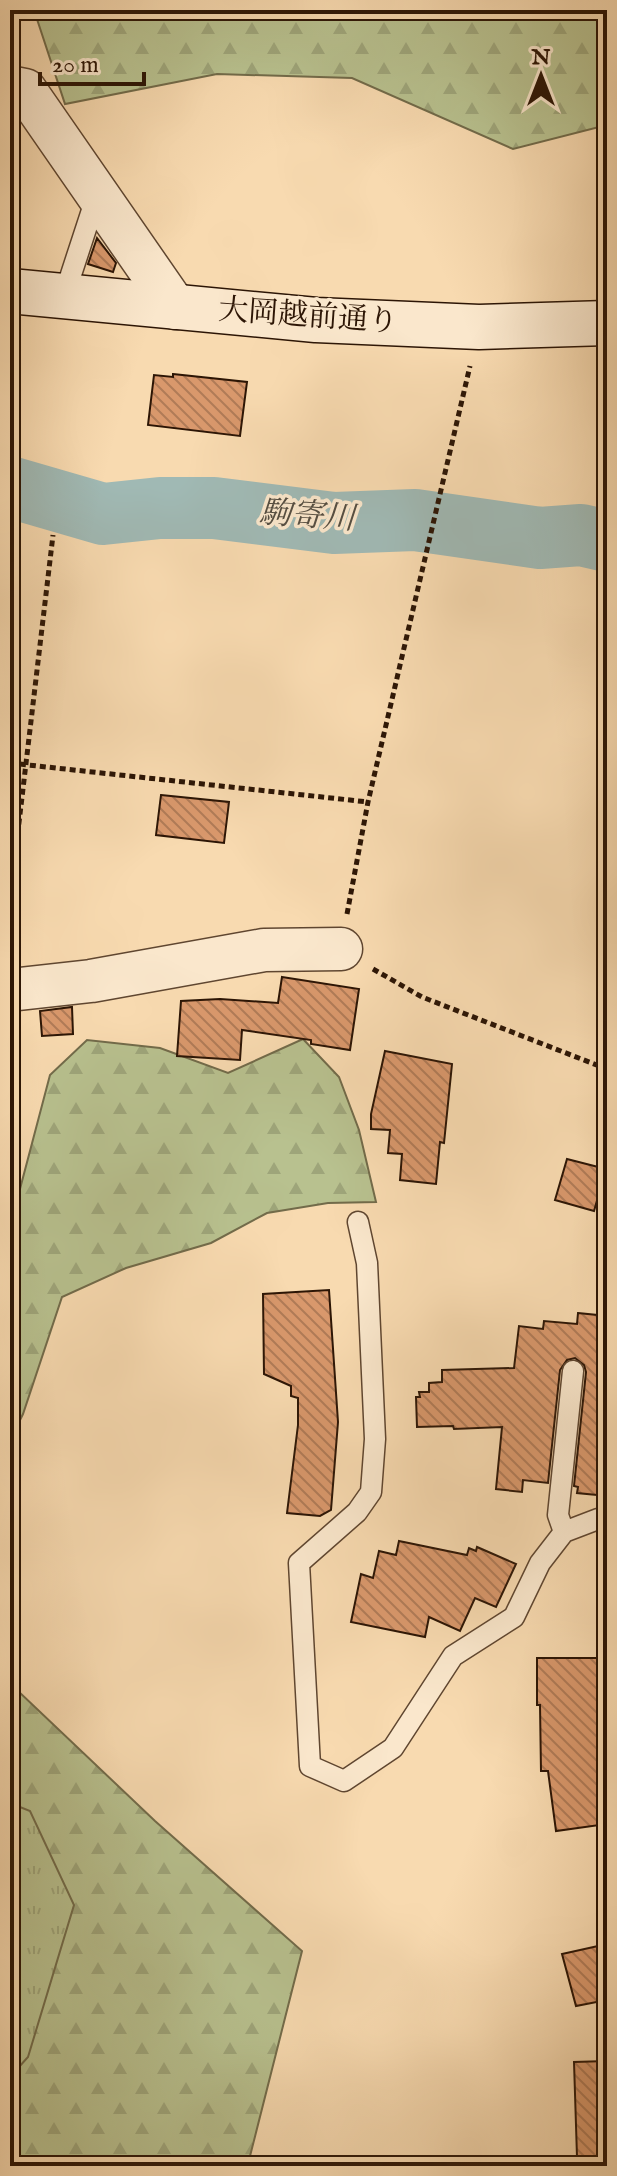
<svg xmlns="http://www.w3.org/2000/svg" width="617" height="2176" viewBox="0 0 617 2176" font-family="'IM FELL English','Noto Serif JP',serif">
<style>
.grass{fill:url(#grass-tufts);stroke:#726b4a;stroke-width:2}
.forest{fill:url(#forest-firs);stroke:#726b4a;stroke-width:2}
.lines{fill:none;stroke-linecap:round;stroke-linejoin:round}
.river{stroke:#a0b9b4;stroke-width:62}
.building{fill:url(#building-back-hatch);stroke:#2c1505;stroke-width:2}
.lane-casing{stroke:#5f4630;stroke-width:23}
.street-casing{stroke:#5f4630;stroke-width:45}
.secondary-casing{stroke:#2c1505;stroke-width:47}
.path{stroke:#2c1505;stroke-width:5;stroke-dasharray:6 4;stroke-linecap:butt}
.lane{stroke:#fae7cc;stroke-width:20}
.street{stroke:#fae7cc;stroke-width:42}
.secondary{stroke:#fae7cc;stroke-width:44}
.labels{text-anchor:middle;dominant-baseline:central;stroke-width:7;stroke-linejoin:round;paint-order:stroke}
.street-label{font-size:30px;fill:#2c1505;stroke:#fae7cc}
.water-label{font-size:32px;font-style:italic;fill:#554e42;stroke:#fae7cc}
</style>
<defs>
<pattern id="grass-tufts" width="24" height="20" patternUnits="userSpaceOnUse" patternTransform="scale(2)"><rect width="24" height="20" fill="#b8c18f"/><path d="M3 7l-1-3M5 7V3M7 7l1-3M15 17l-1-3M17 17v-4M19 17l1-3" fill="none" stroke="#9ea57a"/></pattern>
<pattern id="forest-firs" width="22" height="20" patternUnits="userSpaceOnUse" patternTransform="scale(2)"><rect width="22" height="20" fill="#b8c18f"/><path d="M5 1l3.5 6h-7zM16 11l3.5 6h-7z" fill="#9ea57a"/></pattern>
<pattern id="building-back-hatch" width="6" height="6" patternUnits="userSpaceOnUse" patternTransform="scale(2)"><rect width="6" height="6" fill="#d9986c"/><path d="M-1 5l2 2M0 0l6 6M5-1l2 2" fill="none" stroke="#b07b57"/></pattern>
</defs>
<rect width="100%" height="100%" fill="#f8dab0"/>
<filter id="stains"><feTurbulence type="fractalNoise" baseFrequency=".0025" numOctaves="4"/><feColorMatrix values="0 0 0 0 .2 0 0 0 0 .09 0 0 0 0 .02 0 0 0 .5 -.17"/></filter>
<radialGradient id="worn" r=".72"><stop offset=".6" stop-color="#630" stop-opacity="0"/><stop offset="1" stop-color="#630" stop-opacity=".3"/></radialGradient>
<path class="grass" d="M 10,1751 L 177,1946 L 10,2166 Z"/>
<path class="forest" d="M 34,10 L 607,10 L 607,125 L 513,149 L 352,78 L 217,74 L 65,104 Z
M 303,1039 L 339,1077 L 359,1130 L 376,1202 L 328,1203 L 267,1213 L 211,1243 L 126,1268 L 62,1297 L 23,1414 L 10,1440 L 10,1205 L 16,1204 L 50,1075 L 87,1040 L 160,1048 L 228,1073 Z
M 10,1668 L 18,1691 L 155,1821 L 302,1951 L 248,2164 L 244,2166 L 10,2166 L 10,2077 L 28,2057 L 74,1905 L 30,1811 L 10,1803 Z"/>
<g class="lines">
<path class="river" d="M 10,487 L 103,514 L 160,508 L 214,508 L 334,523 L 415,520 L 540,538 L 581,535 L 607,541"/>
</g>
<path class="building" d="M 97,238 L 116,263 L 113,272 L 88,264 Z
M 173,374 L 247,382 L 240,436 L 148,425 L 154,375 L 173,377 Z
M 161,795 L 229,802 L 224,843 L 156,835 Z
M 282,977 L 359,989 L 350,1050 L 311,1044 L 311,1040 L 242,1030 L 240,1060 L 177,1056 L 181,1001 L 220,999 L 278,1003 Z
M 72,1007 L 73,1034 L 42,1036 L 40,1011 Z
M 385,1051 L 452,1064 L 444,1143 L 440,1142 L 436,1184 L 400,1180 L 402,1154 L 388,1153 L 390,1130 L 371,1129 L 371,1114 Z
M 567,1159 L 606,1169 L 594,1211 L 555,1200 Z
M 329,1290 L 338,1422 L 331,1510 L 320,1516 L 287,1513 L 298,1425 L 298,1398 L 291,1396 L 291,1386 L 264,1374 L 263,1294 Z
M 578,1313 L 607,1316 L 607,1496 L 577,1493 L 578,1487 L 574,1486 L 586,1372 L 584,1365 L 575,1358 L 567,1360 L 560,1370 L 548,1483 L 523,1480 L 522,1492 L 496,1489 L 502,1427 L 454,1429 L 453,1426 L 417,1427 L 416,1397 L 420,1397 L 419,1392 L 429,1392 L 429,1383 L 442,1382 L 442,1370 L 514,1368 L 519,1326 L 543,1329 L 544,1321 L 577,1324 Z
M 399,1541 L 467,1555 L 469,1548 L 476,1551 L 477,1547 L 516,1564 L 496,1607 L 475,1598 L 460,1631 L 429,1617 L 425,1637 L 351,1622 L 361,1574 L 373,1578 L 379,1551 L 396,1555 Z
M 537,1658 L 599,1658 L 601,1781 L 607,1780 L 607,1824 L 556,1831 L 548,1771 L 541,1771 L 540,1705 L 537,1705 Z
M 607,1944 L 607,2000 L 576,2006 L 562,1954 Z
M 607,2061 L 607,2156 L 577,2157 L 574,2062 Z"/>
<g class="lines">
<g class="lane-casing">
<path id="lane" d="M 64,296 L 97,195
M 358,1222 L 367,1263 L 375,1439 L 371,1492 L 357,1512 L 299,1563 L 310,1766 L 344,1781 L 393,1748 L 453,1656 L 514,1617 L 540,1563 L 564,1532 L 598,1519 L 607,1521
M 564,1532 L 558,1515 L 573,1371"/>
</g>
<g class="street-casing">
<path id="street" d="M 10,87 L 25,90 L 176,308
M 10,990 L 91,981 L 264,950 L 341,949"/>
</g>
<g class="secondary-casing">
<path id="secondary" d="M 10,291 L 316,320 L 479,327 L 607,323"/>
</g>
<path class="path" d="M 10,32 L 15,51
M 10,763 L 368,802
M 10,853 L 18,831 L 53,535
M 347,914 L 368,802 L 470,366
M 373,969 L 422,997 L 607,1069"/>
<use href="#lane" class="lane"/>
<use href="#street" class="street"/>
<use href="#secondary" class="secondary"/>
</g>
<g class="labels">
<g class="street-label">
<text transform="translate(308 317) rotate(4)">大岡越前通り</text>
</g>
<g class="water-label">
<text transform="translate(307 517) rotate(4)">駒寄川</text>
</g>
</g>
<rect width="617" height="2176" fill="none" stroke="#f8dab0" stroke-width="40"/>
<rect x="12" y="12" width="593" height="2152" fill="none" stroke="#2c1505" stroke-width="4"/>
<rect x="20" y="20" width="577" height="2136" fill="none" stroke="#2c1505" stroke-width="2"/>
<g transform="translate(541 76)" stroke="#fae7cc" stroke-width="6" paint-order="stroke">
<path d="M0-6L14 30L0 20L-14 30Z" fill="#2c1505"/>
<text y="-12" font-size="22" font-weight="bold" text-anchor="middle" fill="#2c1505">N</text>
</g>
<path d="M40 72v12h104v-12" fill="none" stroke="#2c1505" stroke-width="4"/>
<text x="52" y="72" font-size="24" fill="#2c1505" stroke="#fae7cc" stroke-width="6" paint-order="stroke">20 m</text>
<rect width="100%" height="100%" filter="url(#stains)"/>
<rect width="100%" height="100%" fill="url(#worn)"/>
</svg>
